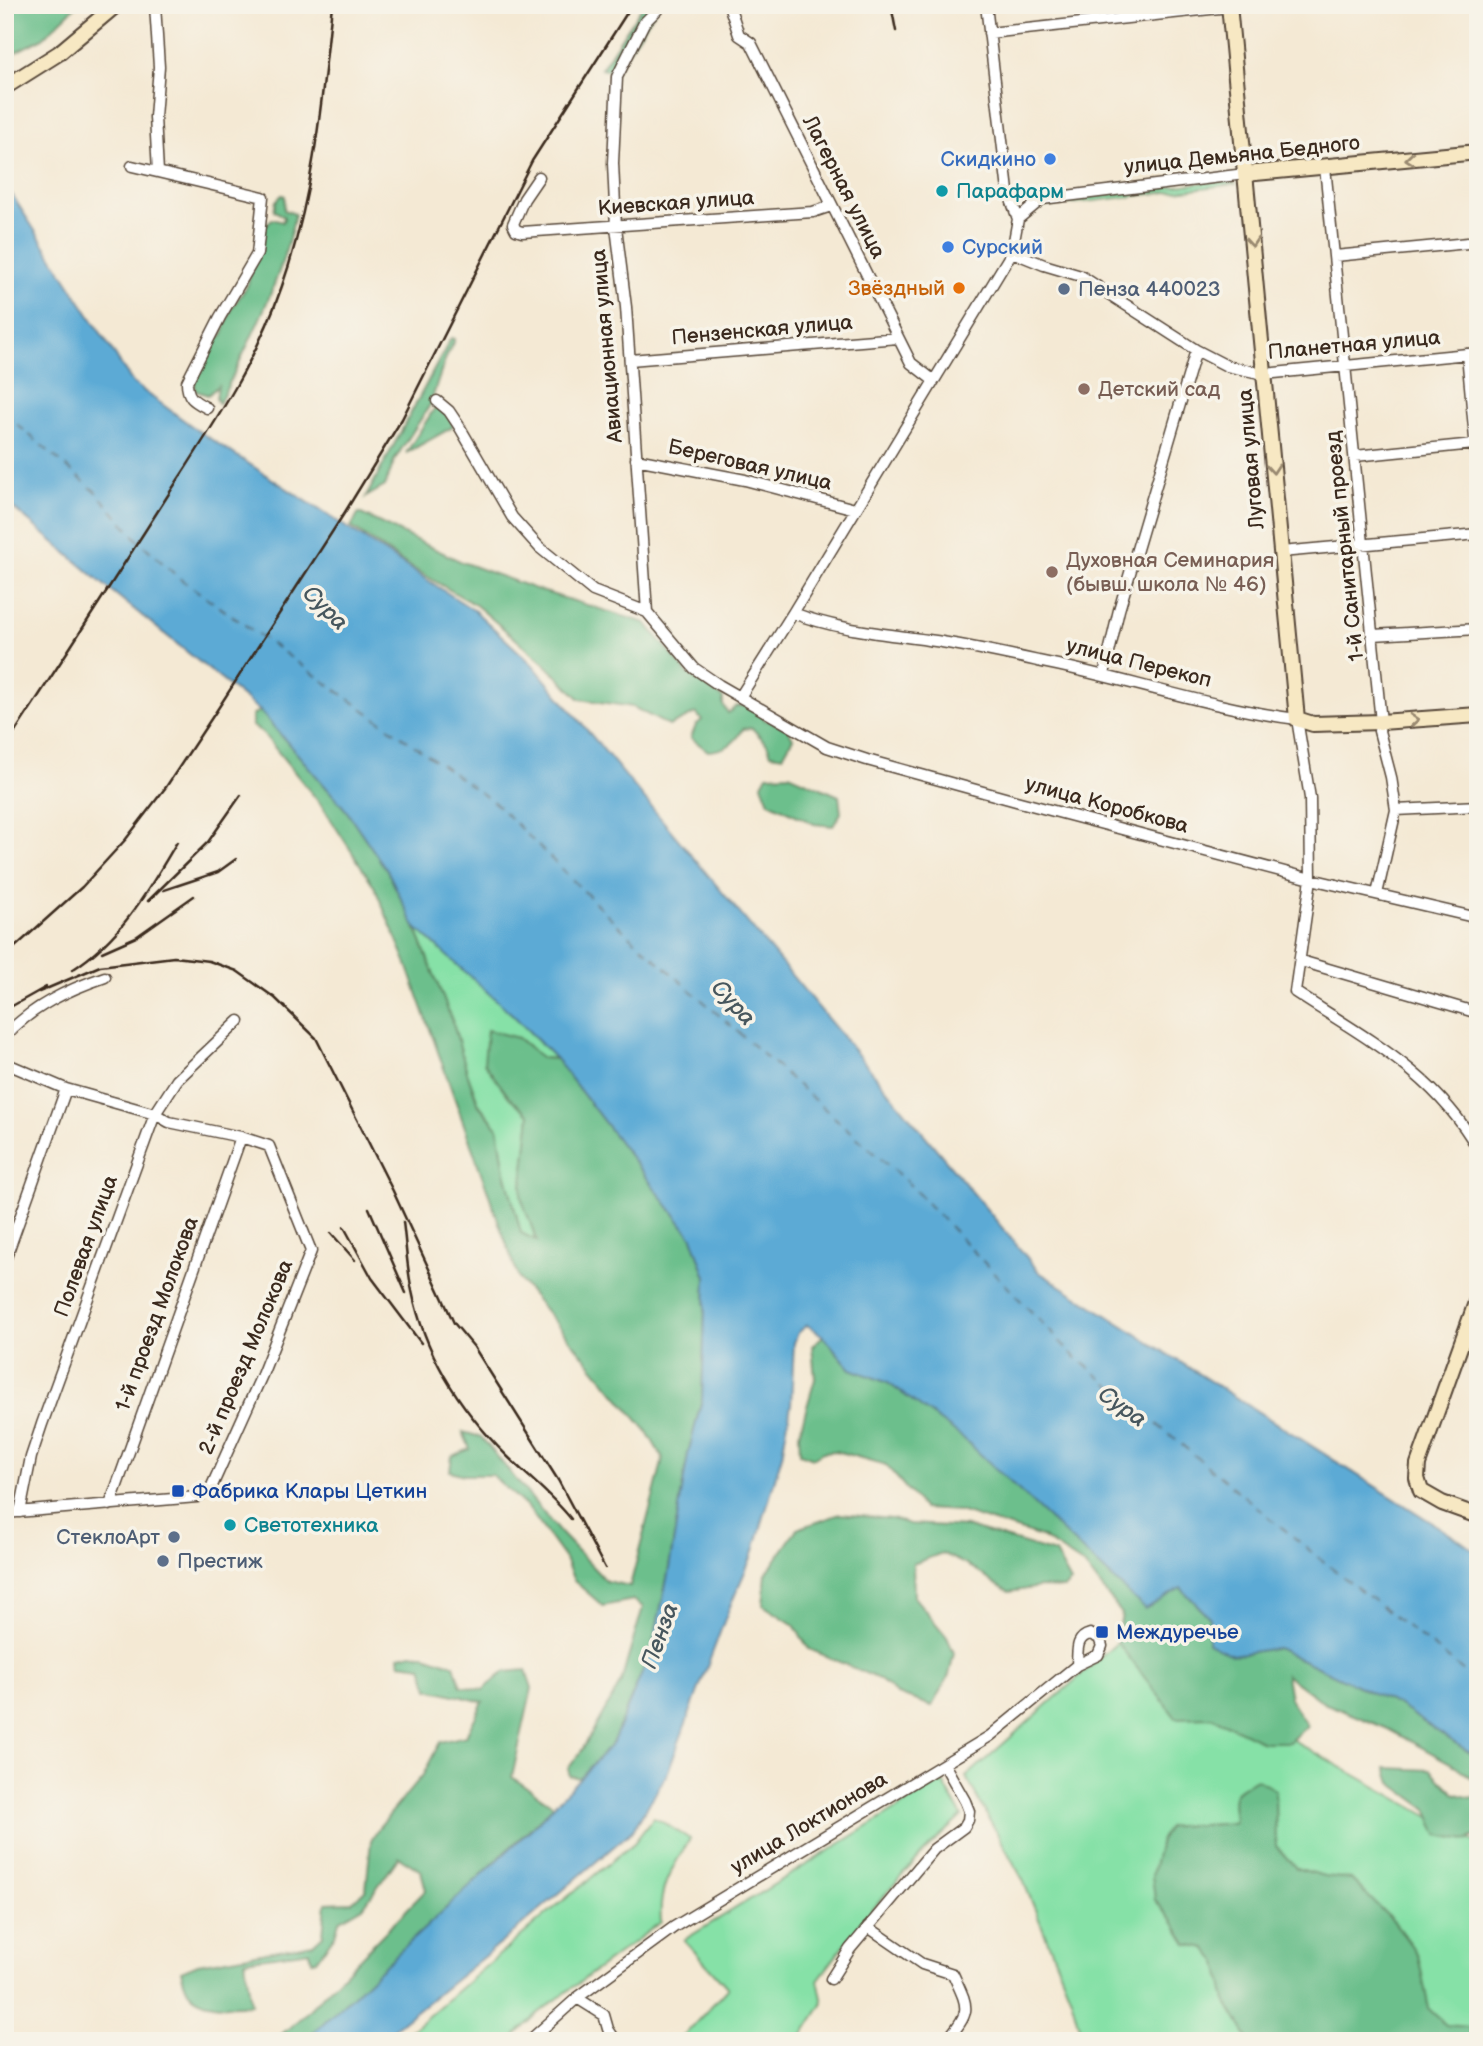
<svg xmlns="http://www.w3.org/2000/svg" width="1483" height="2046" viewBox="0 0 1483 2046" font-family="'Balsamiq Sans',sans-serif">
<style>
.green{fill:#86e1a7;stroke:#608662;stroke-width:2}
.forest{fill:#6cbf8c;stroke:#547455;stroke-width:2}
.water{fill:#5caad5;stroke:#4c6a7a;stroke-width:2}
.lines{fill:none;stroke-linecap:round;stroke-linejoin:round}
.ferry{stroke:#47575e;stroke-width:2;stroke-dasharray:9 7;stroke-linecap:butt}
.minor-casing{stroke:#574739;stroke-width:13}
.secondary-casing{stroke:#574739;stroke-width:18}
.minor{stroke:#fff;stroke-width:10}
.secondary{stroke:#f7e8c3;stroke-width:14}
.rail{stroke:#3b2a1e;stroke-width:2.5}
.oneway{stroke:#998970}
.shop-dot{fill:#3f7fe0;stroke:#f7f3e8;stroke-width:2.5}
.culture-dot{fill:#0f9aa8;stroke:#f7f3e8;stroke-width:2.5}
.food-dot{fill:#e8710a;stroke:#f7f3e8;stroke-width:2.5}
.service-dot{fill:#5c6f8a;stroke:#f7f3e8;stroke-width:2.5}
.education-dot{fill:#8d6e63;stroke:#f7f3e8;stroke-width:2.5}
.transit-dot{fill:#1a4fb4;stroke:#f7f3e8;stroke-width:2.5}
.labels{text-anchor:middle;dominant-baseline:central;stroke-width:7;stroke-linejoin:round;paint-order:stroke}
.street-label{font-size:21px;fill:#3b2a1e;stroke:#f7f3e8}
.shop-label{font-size:21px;fill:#366cbe;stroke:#f7f3e8;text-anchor:end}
.culture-label{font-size:21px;fill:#0d838f;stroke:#f7f3e8;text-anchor:start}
.food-label{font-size:21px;fill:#c56008;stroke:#f7f3e8;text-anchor:end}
.service-label{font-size:21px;fill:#4e5e75;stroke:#f7f3e8;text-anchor:start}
.education-label{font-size:21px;fill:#785e54;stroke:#f7f3e8;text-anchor:start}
.transit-label{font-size:21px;fill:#164399;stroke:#f7f3e8;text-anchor:start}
.water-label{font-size:23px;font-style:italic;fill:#47575e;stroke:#f7f3e8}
</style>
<rect width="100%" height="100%" fill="#f7f3e8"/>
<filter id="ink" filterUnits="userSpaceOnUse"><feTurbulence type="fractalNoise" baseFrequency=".0143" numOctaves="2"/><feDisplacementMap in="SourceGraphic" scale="14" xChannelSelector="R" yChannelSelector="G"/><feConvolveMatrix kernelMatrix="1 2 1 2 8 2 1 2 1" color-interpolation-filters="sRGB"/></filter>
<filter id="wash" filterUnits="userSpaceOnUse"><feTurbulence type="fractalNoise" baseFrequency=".00686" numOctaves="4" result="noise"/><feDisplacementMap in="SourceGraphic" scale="28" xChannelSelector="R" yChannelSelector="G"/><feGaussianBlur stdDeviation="1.57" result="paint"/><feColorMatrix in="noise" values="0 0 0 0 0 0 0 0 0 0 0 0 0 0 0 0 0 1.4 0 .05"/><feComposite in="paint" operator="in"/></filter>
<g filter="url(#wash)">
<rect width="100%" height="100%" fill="#f4e9d4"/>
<path class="green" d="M 1227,180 L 1235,184 L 1043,207 L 1047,202 Z
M 415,927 L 513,1015 L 556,1059 L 542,1058 L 518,1038 L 509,1097 L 530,1115 L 521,1197 L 537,1242 L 521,1233 L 505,1172 L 498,1128 L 479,1104 L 467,1072 L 453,1023 Z
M 1118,1642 L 1478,1844 L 1478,2041 L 1083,2041 L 1071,1998 L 1023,1880 L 966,1777 Z
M 942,1781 L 962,1816 C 907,1864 861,1922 818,1980 L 823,2003 L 799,2041 L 790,2041 L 785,2037 L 781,2041 L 679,2041 L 728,1988 L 684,1940 Z
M 654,1817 L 690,1839 C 672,1869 658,1886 661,1922 L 537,2014 L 510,2041 L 399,2041 L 549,1912 L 634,1843 Z"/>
<path class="forest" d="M 5,5 L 77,5 L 43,38 L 8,56 L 5,54 Z
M 643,5 L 659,5 L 615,72 L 601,69 Z
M 282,195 L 285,196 L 284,210 L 295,214 C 282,281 249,342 219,404 L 216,398 L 218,386 L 208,395 L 196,391 L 194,380 L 203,368 L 211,341 L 222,336 L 232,308 L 247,286 L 266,225 L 272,219 L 283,222 L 284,217 L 274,210 L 276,201 Z
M 451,338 L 454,339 L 454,342 L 445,360 L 430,405 L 395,459 L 385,486 L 366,497 Z
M 434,409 L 440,409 C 447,415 452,419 453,427 L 406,453 Z
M 359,513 L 462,562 L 541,591 L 646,623 L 687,673 L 723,698 L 723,705 L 728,713 L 737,706 L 746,706 L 759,711 L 765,720 L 787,728 L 793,738 L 783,756 L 771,754 L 767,744 L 752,728 L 743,729 C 735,744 725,750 708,751 L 691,738 L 696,725 L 702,720 L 696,713 L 669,726 L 633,707 L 580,699 L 545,664 L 477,606 L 409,566 L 351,527 Z
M 260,711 L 346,810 L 388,872 L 415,927 L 453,1023 L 467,1072 L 478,1104 L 498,1128 L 505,1172 L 521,1233 L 537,1241 L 521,1197 L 530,1115 L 509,1097 L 484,1063 L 487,1030 L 518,1038 L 542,1058 L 556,1059 L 692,1237 L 706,1277 L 702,1399 L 688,1454 L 668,1574 L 652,1649 L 612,1744 L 580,1778 L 570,1776 L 568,1769 L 582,1750 L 621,1682 L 643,1607 L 633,1600 L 603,1606 L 574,1581 L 565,1559 L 529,1509 L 492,1475 L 464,1475 L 450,1471 L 452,1456 L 470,1449 L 463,1432 L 481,1437 L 560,1533 L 606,1581 L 630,1586 L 663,1459 L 646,1430 L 519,1279 L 405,959 L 374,886 L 322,806 L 262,732 L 252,726 L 252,715 Z
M 789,774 L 839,796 L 841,813 L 833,826 L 814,824 L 769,802 L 762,784 L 767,775 Z
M 823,1336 L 851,1369 L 888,1383 L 1181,1588 L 1209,1617 L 1232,1655 L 1277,1648 L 1398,1705 L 1478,1758 L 1478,1783 L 1456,1766 L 1388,1729 L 1324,1703 L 1286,1675 L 1290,1699 L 1307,1726 L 1289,1742 L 1263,1742 L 1212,1717 L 1176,1718 L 1117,1642 L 1122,1614 L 1084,1565 L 1041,1537 L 959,1511 L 924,1509 L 886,1465 L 836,1451 L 823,1452 L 813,1458 L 800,1453 L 799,1434 L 815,1379 L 812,1346 Z
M 840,1514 L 892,1519 L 909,1524 L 968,1527 L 1055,1553 L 1071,1582 L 1064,1588 L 1040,1587 L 1009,1592 L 993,1583 L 975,1569 L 942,1553 L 913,1564 L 914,1597 L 947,1637 L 954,1653 L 949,1675 L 932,1706 L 897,1694 L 879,1679 L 809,1649 L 794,1625 L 763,1605 L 766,1574 L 797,1529 Z
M 412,1653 L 428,1656 L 454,1665 L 461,1686 L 483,1690 L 504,1672 L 526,1670 L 532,1688 L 512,1777 L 554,1806 L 324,2024 L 304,2041 L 274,2041 L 304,2015 L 426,1890 L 421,1871 L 399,1857 L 363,1907 L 339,1921 L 335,1935 L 316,1960 L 312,1961 L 310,1951 L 245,1960 L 251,2004 C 233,2006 203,2008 190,1993 C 185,1988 183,1978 181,1971 L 198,1964 L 313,1944 L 323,1935 L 326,1903 L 352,1902 L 366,1890 L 371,1840 L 379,1827 L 423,1775 L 440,1742 L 466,1736 L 483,1702 L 429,1689 L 422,1666 L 400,1663 L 399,1656 Z
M 1386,1768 L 1431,1770 L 1454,1793 L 1471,1798 L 1478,1794 L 1478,1835 L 1466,1840 L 1438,1835 L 1427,1809 L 1391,1783 Z
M 1256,1779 L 1275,1790 L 1276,1846 L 1296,1868 L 1324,1876 L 1351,1879 L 1395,1923 L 1418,1955 L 1429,2009 L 1446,2025 L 1478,2028 L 1478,2041 L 1250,2041 L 1226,2001 L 1218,1963 L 1206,1948 L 1187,1944 L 1172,1920 L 1155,1900 L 1152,1875 L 1160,1841 L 1168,1827 C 1191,1823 1212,1827 1235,1822 C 1232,1792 1229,1795 1256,1779 Z"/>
<path class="water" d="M 5,184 L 133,383 L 200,432 L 475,611 L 532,664 L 1039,1272 L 1478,1552 L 1478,1758 L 1398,1705 L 1277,1648 L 1232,1655 L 1208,1643 L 1209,1617 L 1181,1588 L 1145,1609 L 963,1438 L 888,1383 L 851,1369 L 823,1336 L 807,1325 L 798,1333 L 794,1343 L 791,1405 L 782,1455 L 754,1551 L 728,1611 L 667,1774 L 633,1830 L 507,1938 L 379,2041 L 304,2041 L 534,1826 L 612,1744 L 652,1649 L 668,1574 L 688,1454 L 702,1399 L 706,1277 L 692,1237 L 556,1059 L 513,1015 L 415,927 L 388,872 L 346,810 L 260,711 L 109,589 L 5,501 Z"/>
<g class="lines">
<path class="ferry" d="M 5,414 L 96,492 L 138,540 L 179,578 L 495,803 L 623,930 L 906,1181 L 1073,1355 L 1314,1554 L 1478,1682"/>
</g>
</g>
<g filter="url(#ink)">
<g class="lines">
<g class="minor-casing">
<path id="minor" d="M 155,5 L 159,67 L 155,117 L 158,172
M 729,5 L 739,35 L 751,43 L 911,363 L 933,380
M 989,33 L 1229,7
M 132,166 L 263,197 L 257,254 L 220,317 L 187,382 C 187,398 194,401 207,408
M 1325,167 L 1381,722 L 1379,731 L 1391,777 L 1396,810 L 1377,894
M 539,177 L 524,199 L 513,224 L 516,230 L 522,232 L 813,212 L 831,206
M 1018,219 L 1042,199 L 1245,174
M 1012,252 L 1044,265 L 1081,276 L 1196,350 L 1227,366 L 1264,374 L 1478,353
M 1335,256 L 1478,242
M 1467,354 L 1478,471
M 630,360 L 898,338
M 437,401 L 449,411 L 459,426 L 512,517 L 539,547 L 593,591 L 647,612 L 694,668 L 719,685 L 827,747 L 867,760 L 1016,801 L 1311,879 L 1478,918
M 1355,456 L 1474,444
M 636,459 L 745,480 L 855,509
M 1281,552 L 1478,534
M 647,612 L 626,307 L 616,227 L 613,163 L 617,77 L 644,23 L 662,5
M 793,613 C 838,630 881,633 928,640 C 965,645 1002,653 1038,661 C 1125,678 1210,708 1297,719 L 1310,798 L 1311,879 L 1295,992 C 1365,1038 1435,1073 1478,1149
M 1373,635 L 1478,629
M 1104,674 L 1119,610 L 1196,350
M 740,697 L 793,613 L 1012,252 L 1018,219 L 1008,191 L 986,5
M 1396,810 L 1478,806
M 1301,961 L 1478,1013
M 5,1036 C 33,1006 67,990 105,977
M 5,1063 L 66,1089 L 155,1114 L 169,1122 L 241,1137 L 269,1146 L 311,1251 L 262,1375 L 211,1488 L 197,1497 L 5,1513
M 5,1260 L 66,1089
M 110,1505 L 241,1137
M 20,1512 L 31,1457 L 42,1424 L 155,1114 L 177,1080 L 239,1021
M 868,1927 L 922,1964 L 953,1974 C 969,2009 972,2010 946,2041
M 831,1979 L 850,1949 L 934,1849 L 964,1827 L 968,1820 L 969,1811 L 965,1801 L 944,1764
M 577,1998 L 604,2015 L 608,2029 L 616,2041
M 529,2041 L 577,1998 L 674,1927 L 990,1736 L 1077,1665 L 1098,1655 L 1102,1646 L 1099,1638 L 1090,1634 C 1075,1638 1078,1651 1077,1665"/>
</g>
<g class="secondary-casing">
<path id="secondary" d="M 1229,5 L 1297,719 L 1313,724 L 1381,722 L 1478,715
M 5,87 L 59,53 L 116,5
M 1245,174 L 1478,152
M 1478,1297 L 1418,1464 L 1417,1478 L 1421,1491 L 1442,1503 L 1478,1516"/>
</g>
<use href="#minor" class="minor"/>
<use href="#secondary" class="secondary"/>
<path class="rail" d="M 891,5 L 896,31
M 5,747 C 59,666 111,584 163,503 C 208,433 255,365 282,286 C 314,195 322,100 332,5
M 164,890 L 218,872 L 236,859
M 148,901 L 208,842 L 241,795
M 102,952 L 136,937 L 194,896
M 5,956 L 82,887 L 126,839 L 166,787 L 217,710 L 345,512 L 402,419 L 532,161 L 632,5
M 72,970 C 122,938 148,891 177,842
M 39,992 L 100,966 L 174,957 L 209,961 L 237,971 L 275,998 L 316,1038 L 393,1191 L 454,1323 L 474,1347 L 558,1480 L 605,1568
M 5,1010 L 46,987
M 369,1208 L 406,1293
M 403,1222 C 406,1245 407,1268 412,1291 C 425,1355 460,1409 506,1455 C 528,1477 552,1495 571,1519
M 344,1227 L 372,1278 L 421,1343
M 331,1233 L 355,1260"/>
</g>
<defs><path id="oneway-chevron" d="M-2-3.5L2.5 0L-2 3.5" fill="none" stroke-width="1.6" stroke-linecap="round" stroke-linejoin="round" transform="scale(1.75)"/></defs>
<g class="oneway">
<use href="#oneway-chevron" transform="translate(1410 159) rotate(175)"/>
<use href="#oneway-chevron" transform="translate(1252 242) rotate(85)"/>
<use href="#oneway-chevron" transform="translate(1273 469) rotate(85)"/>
<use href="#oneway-chevron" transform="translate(1414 720) rotate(-4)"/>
</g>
</g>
<g class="shop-dot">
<circle cx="1050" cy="159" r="7"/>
<circle cx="948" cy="247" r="7"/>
</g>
<g class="culture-dot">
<circle cx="942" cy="191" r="7"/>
<circle cx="230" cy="1525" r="7"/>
</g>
<circle class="food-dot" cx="959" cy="288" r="7"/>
<g class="service-dot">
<circle cx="1064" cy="289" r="7"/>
<circle cx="174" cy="1537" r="7"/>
<circle cx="163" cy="1561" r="7"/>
</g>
<g class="education-dot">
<circle cx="1084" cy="389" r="7"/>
<circle cx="1052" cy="572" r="7"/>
</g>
<g class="transit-dot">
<rect x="171" y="1484" width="14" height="14" rx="3.5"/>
<rect x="1095" y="1625" width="14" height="14" rx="3.5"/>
</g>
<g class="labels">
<g class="street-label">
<text transform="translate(1242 155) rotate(-6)">улица Демьяна Бедного</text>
<text transform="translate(844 187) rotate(63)">Лагерная улица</text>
<text transform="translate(676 203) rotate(-4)">Киевская улица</text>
<text transform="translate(762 330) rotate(-5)">Пензенская улица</text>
<text transform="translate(1354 345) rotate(-5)">Планетная улица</text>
<text transform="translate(607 346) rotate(-95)">Авиационная улица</text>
<text transform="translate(1251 459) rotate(-95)">Луговая улица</text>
<text transform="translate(750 465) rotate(13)">Береговая улица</text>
<text transform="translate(1345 546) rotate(-96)">1-й Санитарный проезд</text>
<text transform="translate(1139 663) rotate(14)">улица Перекоп</text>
<text transform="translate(1107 805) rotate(15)">улица Коробкова</text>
<text transform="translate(86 1246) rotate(-70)">Полевая улица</text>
<text transform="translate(157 1314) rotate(-70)">1-й проезд Молокова</text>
<text transform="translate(246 1357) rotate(-67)">2-й проезд Молокова</text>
<text transform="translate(809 1823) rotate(-31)">улица Локтионова</text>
</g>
<g class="shop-label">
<text x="1036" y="159">Скидкино</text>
<text x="962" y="247" text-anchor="start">Сурский</text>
</g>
<g class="culture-label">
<text x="956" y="191">Парафарм</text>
<text x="244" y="1525">Светотехника</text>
</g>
<g class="food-label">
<text x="945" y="288">Звёздный</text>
</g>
<g class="service-label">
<text x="1078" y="289">Пенза 440023</text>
<text x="160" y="1537" text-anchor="end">СтеклоАрт</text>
<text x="177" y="1561">Престиж</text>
</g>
<g class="education-label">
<text x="1098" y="389">Детский сад</text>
<text x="1066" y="560">Духовная Семинария<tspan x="1066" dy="24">(бывш. школа № 46)</tspan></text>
</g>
<g class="transit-label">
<text x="192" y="1491">Фабрика Клары Цеткин</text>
<text x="1116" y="1632">Междуречье</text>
</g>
<g class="water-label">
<text transform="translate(325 608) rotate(44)">Сура</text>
<text transform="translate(733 1003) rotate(47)">Сура</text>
<text transform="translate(1122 1407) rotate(35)">Сура</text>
<text transform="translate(660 1636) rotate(-70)">Пенза</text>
</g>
</g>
<rect width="1483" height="2046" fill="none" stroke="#f7f3e8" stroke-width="28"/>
</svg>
